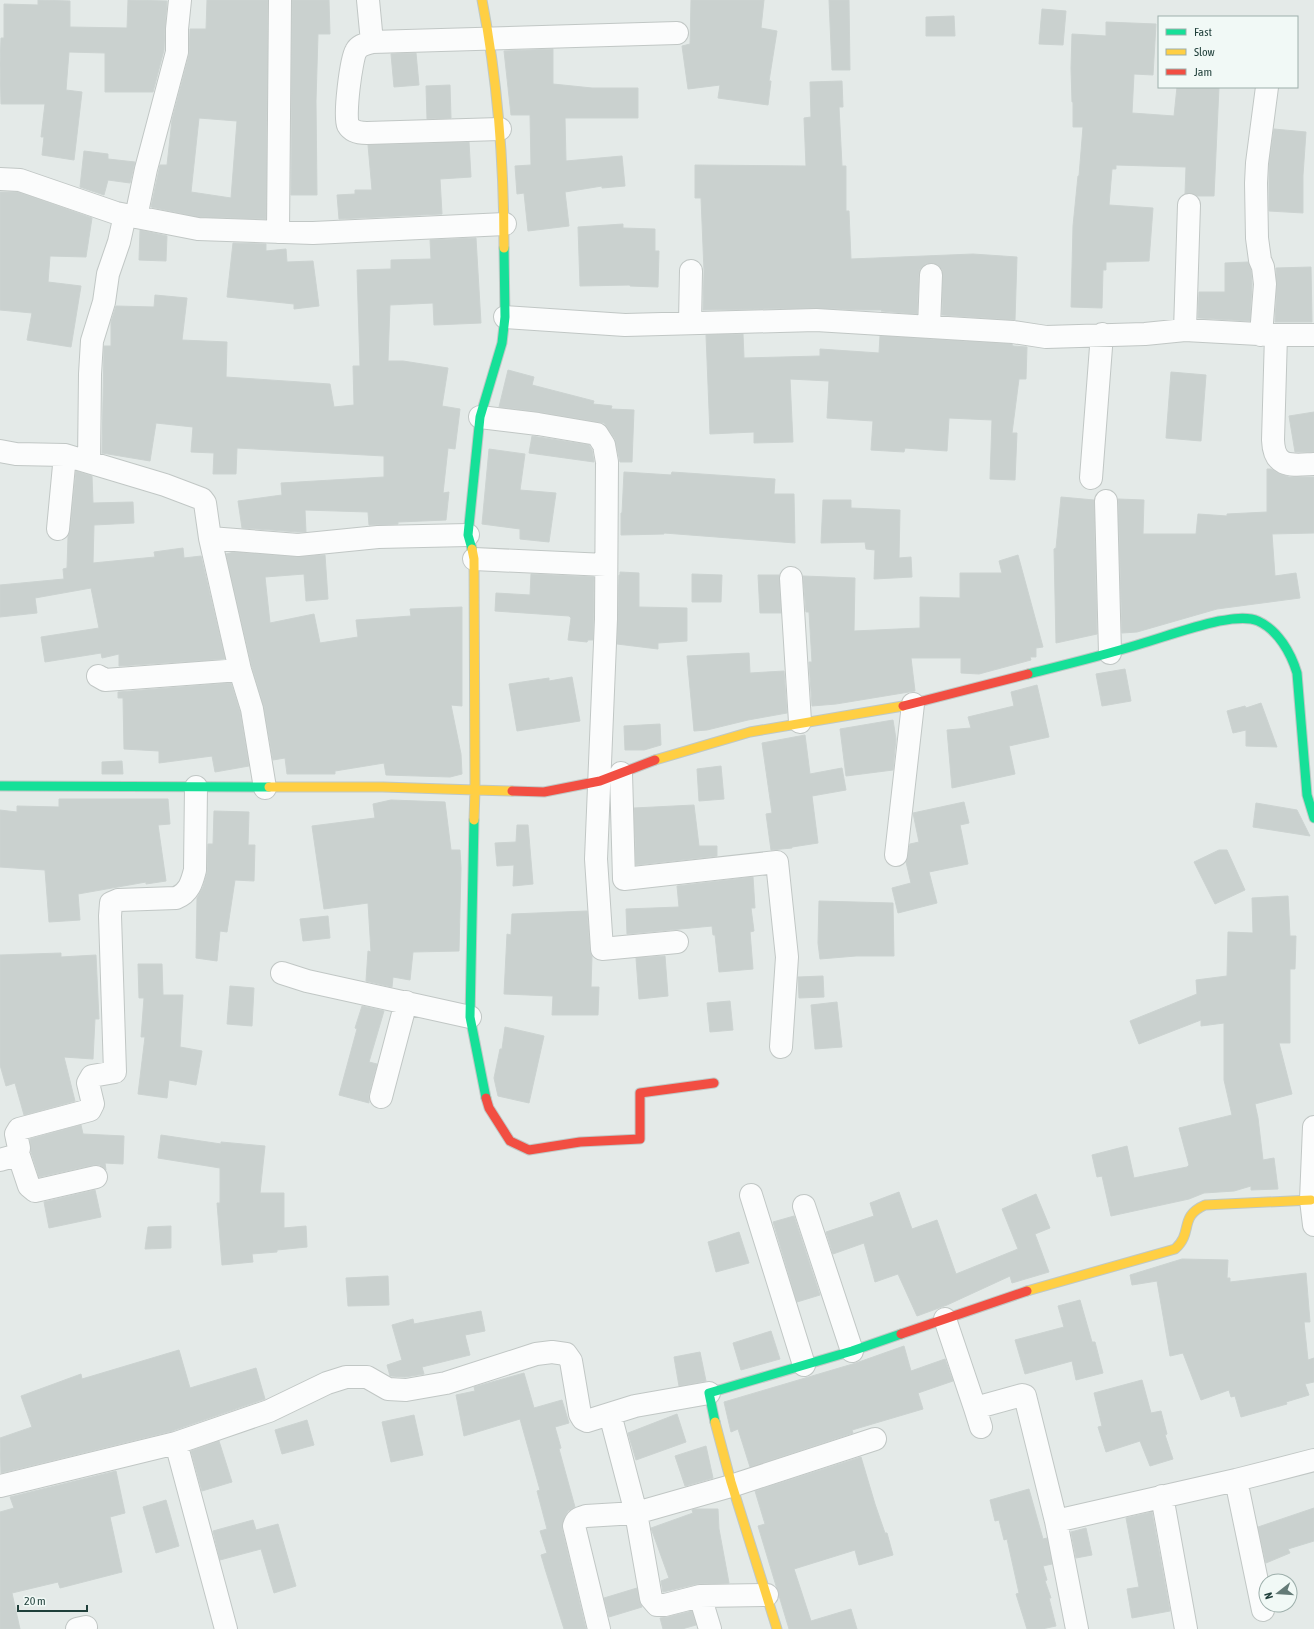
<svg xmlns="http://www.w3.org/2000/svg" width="1314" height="1629" viewBox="0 0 1314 1629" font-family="'Asap Condensed',sans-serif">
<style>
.building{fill:#cad1cf;stroke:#ccd3d1;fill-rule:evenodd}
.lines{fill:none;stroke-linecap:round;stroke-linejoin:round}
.street-casing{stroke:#c1c7c5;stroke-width:24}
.fast-casing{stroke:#bfc8c5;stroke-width:11}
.slow-casing{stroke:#bfc8c5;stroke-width:11}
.jam-casing{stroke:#bfc8c5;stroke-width:11}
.street{stroke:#fbfcfc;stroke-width:22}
.fast{stroke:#16e098;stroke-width:9}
.slow{stroke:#ffcf43;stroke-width:9}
.jam{stroke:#f24e42;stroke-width:9}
</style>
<rect width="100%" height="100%" fill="#e4eae8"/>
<path class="building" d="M 38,0 L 70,1 L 70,27 L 127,28 L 128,0 L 167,1 L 165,28 L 164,50 L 153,92 L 105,92 L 105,53 L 69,52 L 66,90 L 82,92 L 74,160 L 42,155 L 44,137 L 41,137 L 45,104 L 1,104 L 0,64 L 1,38 L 4,38 L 4,4 L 38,5 Z
M 207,0 L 268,0 L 266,219 L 199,217 L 151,207 L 160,165 L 167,165 L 172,120 L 189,55 L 190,29 L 206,29 ZM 199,118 L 237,121 L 231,198 L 191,192 Z
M 292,0 L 329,0 L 330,34 L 318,34 L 316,101 L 317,195 L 291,195 Z
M 691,0 L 764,0 L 761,28 L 777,31 L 769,81 L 771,81 L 768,105 L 718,98 L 720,85 L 688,89 L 682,46 L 690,44 Z
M 829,0 L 849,0 L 850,70 L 832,70 Z
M 1042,9 L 1066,11 L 1063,45 L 1039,44 Z
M 954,16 L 955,36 L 926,36 L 926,17 Z
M 1106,22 L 1156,24 L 1153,75 L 1134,74 L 1132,113 L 1174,116 L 1177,87 L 1219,87 L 1214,196 L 1197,196 L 1190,193 L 1185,194 L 1186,167 L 1116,165 L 1116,169 L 1112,169 L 1109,205 L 1153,208 L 1149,261 L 1106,262 L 1106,270 L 1103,270 L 1102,308 L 1071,307 L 1073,226 L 1078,176 L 1079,176 L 1083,127 L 1073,127 L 1073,102 L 1072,102 L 1071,68 L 1072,34 L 1106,36 Z
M 553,49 L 553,84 L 592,88 L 638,88 L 638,118 L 565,118 L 566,161 L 622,156 L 625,186 L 602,188 L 602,186 L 565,192 L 569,226 L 528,231 L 524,193 L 517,194 L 515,166 L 531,165 L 530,115 L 511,115 L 504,51 Z
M 416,53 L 419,85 L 394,87 L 391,54 Z
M 842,81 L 843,107 L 839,107 L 842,166 L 846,166 L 846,211 L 849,211 L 851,259 L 973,254 L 1017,257 L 1015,320 L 942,315 L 943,275 L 942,269 L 938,265 L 931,263 L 925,264 L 920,269 L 919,274 L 917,314 L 881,311 L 882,310 L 864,310 L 816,308 L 703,310 L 704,271 L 701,198 L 695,198 L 695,165 L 806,166 L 804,118 L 811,117 L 810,82 Z
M 450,85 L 451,118 L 427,119 L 426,86 Z
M 1274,129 L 1306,132 L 1303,175 L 1303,213 L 1269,211 L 1269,164 Z
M 469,142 L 471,177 L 440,179 L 442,214 L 339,219 L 337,195 L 355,194 L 355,190 L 372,190 L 368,145 Z
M 84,151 L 108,154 L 108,159 L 135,162 L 130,183 L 108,180 L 104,195 L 80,187 Z
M 0,192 L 18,192 L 92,218 L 86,257 L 50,256 L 48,282 L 81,286 L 71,347 L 27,340 L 32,313 L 0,310 Z
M 623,224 L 623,228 L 655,229 L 655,251 L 659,251 L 658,287 L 630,286 L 630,285 L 580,286 L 578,227 Z
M 140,230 L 167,236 L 166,261 L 139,260 Z
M 476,238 L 481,323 L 434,325 L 433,303 L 390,305 L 388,361 L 403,361 L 448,368 L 442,406 L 460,409 L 455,449 L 448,448 L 443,493 L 449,492 L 446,520 L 398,522 L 398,524 L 369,525 L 368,512 L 305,510 L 306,532 L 298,532 L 242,528 L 238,501 L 282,495 L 281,483 L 384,477 L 384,456 L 237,448 L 236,474 L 213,474 L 214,453 L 191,452 L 193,427 L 156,423 L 150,461 L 102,453 L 104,346 L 111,346 L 111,322 L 116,306 L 154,307 L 155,295 L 187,298 L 182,340 L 227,342 L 226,377 L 330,384 L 334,407 L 354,405 L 353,366 L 360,366 L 357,270 L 391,269 L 391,260 L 431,259 L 430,240 Z
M 233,243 L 266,244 L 266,251 L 286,249 L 287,262 L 313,261 L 319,306 L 294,309 L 294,304 L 227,297 Z
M 1248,262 L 1251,270 L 1252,284 L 1250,321 L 1198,318 L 1199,292 L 1225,292 L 1225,263 Z
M 1311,267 L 1312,322 L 1275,322 L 1277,285 L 1276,268 Z
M 743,334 L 744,358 L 820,356 L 820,349 L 879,353 L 880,336 L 1012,344 L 1013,346 L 1027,347 L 1026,379 L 1019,379 L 1012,433 L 1017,433 L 1015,480 L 990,479 L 992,420 L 949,418 L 947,451 L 905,448 L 904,452 L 871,450 L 873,421 L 827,418 L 829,381 L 790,379 L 793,442 L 754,443 L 754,432 L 710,434 L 706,335 Z
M 508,370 L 534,377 L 532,385 L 594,401 L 593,404 L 612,406 L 611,409 L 634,410 L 632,462 L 620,462 L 615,439 L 604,423 L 540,412 L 499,407 Z
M 1171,372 L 1206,375 L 1201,441 L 1166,438 Z
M 1314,412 L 1314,452 L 1295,452 L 1289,416 Z
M 532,436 L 589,445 L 592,450 L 594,462 L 529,453 Z
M 489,449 L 525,454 L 520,490 L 556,493 L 549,542 L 520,539 L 520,529 L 482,524 Z
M 1267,469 L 1271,469 L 1280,474 L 1289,477 L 1314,477 L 1314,533 L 1272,534 L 1275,576 L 1296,573 L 1300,598 L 1217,609 L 1137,632 L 1122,633 L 1118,499 L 1144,500 L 1143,534 L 1196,534 L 1198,514 L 1227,516 L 1227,514 L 1267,512 Z
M 76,471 L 92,476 L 93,503 L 133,502 L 134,523 L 94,525 L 93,563 L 155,557 L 154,552 L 183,548 L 184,558 L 201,556 L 225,659 L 119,666 L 119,654 L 102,658 L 101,653 L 45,662 L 41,637 L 99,628 L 91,588 L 35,598 L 37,613 L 0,617 L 0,585 L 64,579 L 63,569 L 67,568 L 68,537 L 70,530 Z
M 624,472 L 671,475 L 672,472 L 775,479 L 774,494 L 794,494 L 795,543 L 664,533 L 664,534 L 621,535 L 621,513 L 622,513 Z
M 1061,497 L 1094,500 L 1097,634 L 1056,643 L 1054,549 L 1056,548 Z
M 823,500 L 851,500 L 851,508 L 900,510 L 899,558 L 911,557 L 912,577 L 874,579 L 875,550 L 866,549 L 865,542 L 821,543 Z
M 234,552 L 297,557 L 325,555 L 328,599 L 306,601 L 304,574 L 265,577 L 270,623 L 314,614 L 320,643 L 358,637 L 356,620 L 411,616 L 410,609 L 462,607 L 462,706 L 451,705 L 461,754 L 462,774 L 450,777 L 386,775 L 384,763 L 335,771 L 335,774 L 287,774 L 285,758 L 273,760 L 264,707 L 252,667 L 226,554 Z
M 1018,555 L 1043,647 L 1036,648 L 1036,657 L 1030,657 L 1031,660 L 979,674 L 961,673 L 961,658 L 911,658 L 915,691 L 836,704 L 812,706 L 809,662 L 812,662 L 809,612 L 806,612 L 803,576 L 855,578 L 854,631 L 920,628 L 920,597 L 960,598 L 960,573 L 1002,573 L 999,561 Z
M 620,572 L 639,573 L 639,607 L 687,608 L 687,641 L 658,643 L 658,649 L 617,644 L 619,575 L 620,575 Z
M 531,574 L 594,577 L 593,640 L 588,640 L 587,642 L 568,640 L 571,618 L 569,616 L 495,611 L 496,593 L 530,595 Z
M 692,574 L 722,575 L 721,602 L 692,602 Z
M 758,575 L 779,575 L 781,613 L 760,613 Z
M 749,653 L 750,673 L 784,671 L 787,713 L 748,720 L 707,730 L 694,731 L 687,656 Z
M 1125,669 L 1131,701 L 1102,706 L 1096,674 Z
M 572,677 L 580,721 L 517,731 L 509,684 L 549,678 L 549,681 Z
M 231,683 L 240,712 L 249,766 L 215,772 L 212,756 L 159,763 L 159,751 L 124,749 L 123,698 L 118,698 L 118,692 Z
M 1037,685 L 1049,737 L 1009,746 L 1015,774 L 952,788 L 947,730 L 971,728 L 968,717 L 1014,706 L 1011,692 Z
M 1261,703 L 1277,747 L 1246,746 L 1246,730 L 1233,733 L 1227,711 L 1245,706 L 1246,708 Z
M 893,720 L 896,739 L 893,770 L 846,776 L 840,729 Z
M 660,724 L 661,745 L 644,750 L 625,750 L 624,726 Z
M 805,735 L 810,774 L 842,768 L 846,790 L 812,796 L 818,843 L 792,847 L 792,848 L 771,850 L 766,814 L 772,813 L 762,743 Z
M 122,761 L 123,774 L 102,774 L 102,762 Z
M 721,766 L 724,799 L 699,801 L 697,769 Z
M 59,799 L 168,799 L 170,824 L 158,825 L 166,881 L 146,884 L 146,882 L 78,894 L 80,920 L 49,922 L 45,870 L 0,867 L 0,810 L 17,812 L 17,806 L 59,807 Z
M 391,800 L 445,802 L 451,850 L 460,850 L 461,868 L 459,951 L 413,952 L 410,980 L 393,977 L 392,987 L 366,981 L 368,951 L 371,952 L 368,903 L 324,909 L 312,826 L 375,818 L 373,804 Z
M 964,802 L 969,823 L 960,825 L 968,864 L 929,872 L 937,903 L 898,913 L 892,888 L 911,883 L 906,862 L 910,844 L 919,842 L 913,813 Z
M 1256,803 L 1297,810 L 1310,836 L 1253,827 Z
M 694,805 L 699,846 L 717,846 L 717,856 L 636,865 L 634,808 Z
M 214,811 L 249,812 L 248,845 L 255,845 L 254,881 L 235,880 L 227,932 L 220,931 L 217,961 L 196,958 L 197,898 L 203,887 L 207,873 L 208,844 L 213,844 Z
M 517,825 L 528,825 L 533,884 L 513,886 L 514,865 L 497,866 L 495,843 L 516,842 Z
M 1219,850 L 1227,850 L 1245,890 L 1215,904 L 1194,862 Z
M 753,877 L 755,908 L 751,908 L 754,931 L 750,932 L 753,969 L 719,972 L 715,935 L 713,935 L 712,926 L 627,934 L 626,909 L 679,907 L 677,886 Z
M 1288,896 L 1290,936 L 1296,936 L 1295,969 L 1290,969 L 1290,1043 L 1279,1043 L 1292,1094 L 1255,1104 L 1258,1118 L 1263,1160 L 1274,1158 L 1278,1189 L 1251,1190 L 1251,1186 L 1234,1191 L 1204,1193 L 1189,1199 L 1111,1216 L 1102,1176 L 1097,1177 L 1092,1155 L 1127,1146 L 1134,1178 L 1187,1167 L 1189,1165 L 1179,1128 L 1232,1115 L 1224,1080 L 1224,1023 L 1201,1026 L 1201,1020 L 1139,1044 L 1130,1021 L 1197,994 L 1196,980 L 1227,976 L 1228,932 L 1253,933 L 1252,898 Z
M 819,901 L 893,903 L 894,956 L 856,956 L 820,959 L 818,943 Z
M 587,911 L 590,950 L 592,956 L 591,987 L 599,987 L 598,1015 L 552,1015 L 553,996 L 504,994 L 507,934 L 511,935 L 512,914 Z
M 328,916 L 330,938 L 303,941 L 300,919 Z
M 61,953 L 61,957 L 96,955 L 99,1019 L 95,1019 L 93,1059 L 64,1057 L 75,1101 L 24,1115 L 15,1083 L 6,1086 L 0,1065 L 0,955 Z
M 665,956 L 668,996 L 639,999 L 636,958 Z
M 138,964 L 162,964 L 163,995 L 183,995 L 180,1047 L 202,1051 L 196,1085 L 169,1080 L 167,1098 L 138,1094 L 145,1037 L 141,1037 L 144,998 L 139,998 Z
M 823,976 L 824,997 L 799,998 L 798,977 Z
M 230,986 L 254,988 L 252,1026 L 227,1024 Z
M 730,1001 L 733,1030 L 710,1032 L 707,1003 Z
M 837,1002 L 842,1047 L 815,1049 L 811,1005 Z
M 362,1006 L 384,1011 L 369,1062 L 377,1064 L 369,1094 L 369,1103 L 339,1095 L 357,1029 L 355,1028 Z
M 505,1027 L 544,1036 L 529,1103 L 498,1096 L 494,1078 L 500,1049 L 502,1049 Z
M 81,1125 L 83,1134 L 124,1136 L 123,1164 L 105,1163 L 106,1170 L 100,1165 L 93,1165 L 39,1177 L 31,1152 L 30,1139 Z
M 161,1135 L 221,1144 L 221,1142 L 265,1146 L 260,1193 L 284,1193 L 284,1228 L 306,1226 L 307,1247 L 277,1250 L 277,1252 L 252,1254 L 253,1262 L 222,1265 L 217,1203 L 220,1203 L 220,1168 L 158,1158 Z
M 95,1190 L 101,1217 L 49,1228 L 44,1202 Z
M 899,1192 L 912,1229 L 937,1220 L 956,1274 L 1018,1249 L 1002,1209 L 1036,1194 L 1050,1228 L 1035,1234 L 1049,1272 L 1012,1283 L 1010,1276 L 947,1305 L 917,1316 L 898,1274 L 875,1282 L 864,1243 L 833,1254 L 826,1232 L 874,1216 L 870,1203 Z
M 794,1216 L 820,1295 L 797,1302 L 773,1222 Z
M 171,1226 L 171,1248 L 145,1249 L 148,1227 Z
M 739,1232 L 749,1263 L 716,1272 L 708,1242 Z
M 1182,1259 L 1228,1260 L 1227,1278 L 1230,1278 L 1230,1282 L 1306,1273 L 1310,1322 L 1304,1322 L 1308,1360 L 1314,1358 L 1314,1382 L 1305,1384 L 1309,1395 L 1286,1402 L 1287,1404 L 1241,1417 L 1235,1396 L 1231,1397 L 1229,1390 L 1201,1400 L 1183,1353 L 1170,1356 L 1157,1281 L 1132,1285 L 1130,1275 Z
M 388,1276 L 389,1305 L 348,1306 L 346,1278 Z
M 1080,1300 L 1092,1342 L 1095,1342 L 1103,1373 L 1076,1380 L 1072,1361 L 1025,1374 L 1015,1340 L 1064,1327 L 1058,1306 Z
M 481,1311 L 485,1331 L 465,1335 L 470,1355 L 422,1367 L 424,1374 L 405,1377 L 390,1376 L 387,1365 L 402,1360 L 392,1325 L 413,1319 L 414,1324 Z
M 771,1331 L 780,1359 L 741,1370 L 733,1343 Z
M 904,1346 L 911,1371 L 945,1359 L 953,1381 L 918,1393 L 923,1409 L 852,1430 L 853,1433 L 750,1467 L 738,1429 L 731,1432 L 724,1402 L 856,1363 Z
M 179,1350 L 190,1388 L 256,1368 L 265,1399 L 172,1431 L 1,1473 L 0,1438 L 32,1427 L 21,1396 L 81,1374 L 82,1379 Z
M 700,1352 L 706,1381 L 679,1386 L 674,1357 Z
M 524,1373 L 534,1408 L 562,1400 L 569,1423 L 555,1427 L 561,1448 L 559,1449 L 575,1507 L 568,1511 L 565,1516 L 562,1529 L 586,1629 L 564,1629 L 546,1572 L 541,1555 L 547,1553 L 540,1531 L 547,1529 L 537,1491 L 540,1490 L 520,1419 L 464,1436 L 456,1395 L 475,1391 L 474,1387 Z
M 1142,1380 L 1151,1413 L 1161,1411 L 1167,1434 L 1165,1435 L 1173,1459 L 1150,1466 L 1140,1441 L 1106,1452 L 1098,1427 L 1102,1426 L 1094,1393 Z
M 677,1414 L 686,1442 L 636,1460 L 628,1433 Z
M 414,1415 L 423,1455 L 391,1462 L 382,1422 Z
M 307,1420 L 314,1445 L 282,1454 L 275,1430 Z
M 219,1441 L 232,1482 L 202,1491 L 191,1451 Z
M 706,1446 L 713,1478 L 685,1486 L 675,1456 Z
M 861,1457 L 875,1504 L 885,1533 L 887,1533 L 893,1555 L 859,1565 L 855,1550 L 794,1569 L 811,1621 L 851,1609 L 857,1629 L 789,1629 L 758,1526 L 765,1524 L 755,1491 Z
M 116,1471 L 125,1513 L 110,1517 L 122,1572 L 60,1588 L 58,1582 L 12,1593 L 20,1629 L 0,1629 L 0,1512 L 14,1508 L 10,1497 Z
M 1029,1489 L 1043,1539 L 1047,1538 L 1052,1564 L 1043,1566 L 1047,1580 L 1045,1581 L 1051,1598 L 1049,1598 L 1056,1626 L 1042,1629 L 1027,1629 L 1016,1594 L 1019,1593 L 1007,1539 L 1004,1540 L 999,1520 L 995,1521 L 990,1500 Z
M 166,1500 L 179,1546 L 156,1553 L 143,1507 Z
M 1314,1508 L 1314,1541 L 1288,1549 L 1290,1553 L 1266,1563 L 1258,1527 Z
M 695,1509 L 718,1509 L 719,1529 L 729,1583 L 697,1584 L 663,1592 L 661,1581 L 669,1578 L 651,1528 L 693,1513 L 692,1510 Z
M 1152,1512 L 1170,1611 L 1132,1618 L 1127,1589 L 1139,1587 L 1126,1518 Z
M 253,1520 L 256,1530 L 278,1524 L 296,1586 L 274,1593 L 261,1549 L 220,1560 L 213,1531 Z
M 1086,1528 L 1092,1555 L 1076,1558 L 1071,1532 Z
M 637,1588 L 639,1600 L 642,1607 L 609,1617 L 604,1598 Z
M 692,1611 L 696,1625 L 682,1629 L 663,1629 L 660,1618 L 668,1617 Z"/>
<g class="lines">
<g class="street-casing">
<path id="street" d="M 368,0 L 372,42
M 500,129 L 367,133 C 360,133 352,132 348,125 C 344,117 351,59 356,51 C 359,45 366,44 372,42 L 677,33
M 0,179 L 20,180 L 116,213 L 198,229 L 313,233 L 505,224
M 136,217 L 146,169 L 177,52 L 177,29 L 180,0
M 278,232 L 280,0
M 505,317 L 625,325 L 816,320 L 1013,332 L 1046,337 L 1145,334 L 1185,330 L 1276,335 L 1314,335
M 690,323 L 691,271
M 929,327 L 931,275
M 1185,330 L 1189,205
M 1261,335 L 1265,284 L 1263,267 L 1260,260 L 1257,238 L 1256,183 L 1257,163 L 1267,87
M 1276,335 L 1273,440 C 1274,469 1292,465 1314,464
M 480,417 L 538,424 L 597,434 L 604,445 L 607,462 L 606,619 L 596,859 L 602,949 L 677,942
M 0,451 L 16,454 L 65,455 L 165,485 L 202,499 L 205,503 L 210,538 L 240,670 L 252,709 L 265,788
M 89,462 L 90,374 L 92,341 L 104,302 L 108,274 L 119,242 L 125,215
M 1091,478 L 1102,334
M 1106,501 L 1110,653
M 58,529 L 65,455
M 210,538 L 298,545 L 378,537 L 468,535
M 474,559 L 606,565
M 791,578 L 800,722
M 98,676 L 105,680 L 240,670
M 621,773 L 624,879 L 777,862 L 787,957 L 781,1047
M 896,855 L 913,704
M 282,973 L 307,981 L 470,1017
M 381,1097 L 406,1002
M 1314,1127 L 1311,1200 L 1314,1225
M 18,1153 L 29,1186 L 35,1191 L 96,1177
M 0,1160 L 14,1156 L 18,1153 L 19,1148 L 16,1134 L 19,1129 L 90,1110 L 93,1104 L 88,1083 L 92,1076 L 115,1072 L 110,916 L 111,903 L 118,900 L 176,898 C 189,893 192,882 195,870 L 196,787
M 751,1195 L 804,1365
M 804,1206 L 852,1351
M 945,1319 L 975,1408 L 1022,1395 L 1025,1396 L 1056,1521 L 1236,1480 L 1314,1460
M 975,1408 L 981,1427
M 176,1443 L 226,1629
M 1236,1480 L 1263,1610
M 0,1486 L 176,1443 L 269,1411 L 327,1383 L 346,1377 L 367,1377 L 388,1389 L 406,1390 L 446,1383 L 536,1354 L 552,1352 L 566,1354 L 571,1361 L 580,1414 L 583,1419 L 587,1421 L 635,1406 L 709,1393
M 1162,1496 L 1186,1629
M 1056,1521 L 1077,1629
M 767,1595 L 700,1596 L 665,1605 L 657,1605 L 651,1598 L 636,1513 L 731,1486 L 875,1439
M 700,1596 L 710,1629
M 77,1629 L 86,1627
M 599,1629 L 574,1526 C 576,1519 579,1518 586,1516 L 636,1513 L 610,1414"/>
</g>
<g class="fast-casing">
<path id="fast" d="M 472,549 L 468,535 L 480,417 L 502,343 L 505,317 L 504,248
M 1028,674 C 1064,665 1101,656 1137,645 C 1164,637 1191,627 1219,621 C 1230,619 1247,616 1258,621 C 1278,630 1291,653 1297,673 L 1307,795 L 1314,818
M 0,786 L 269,787
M 474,820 L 470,1017 L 486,1098
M 715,1422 L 709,1393 L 852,1351 L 901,1334"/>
</g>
<g class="slow-casing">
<path id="slow" d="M 482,0 C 498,82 504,165 504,248
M 472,549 L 474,559 L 475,790 L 512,791
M 655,760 L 750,732 L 903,706
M 269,787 L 383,787 L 475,790 L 474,820
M 1027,1291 L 1175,1249 C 1194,1232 1178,1217 1205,1205 L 1311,1200
M 715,1422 L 731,1482 L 777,1629"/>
</g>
<g class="jam-casing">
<path id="jam" d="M 903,706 L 1028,674
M 512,791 L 544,792 L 600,781 L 655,760
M 486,1098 L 489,1108 L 510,1141 L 529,1150 L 580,1142 L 640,1139 L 640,1093 L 714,1083
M 901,1334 L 1027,1291"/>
</g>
<use href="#street" class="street"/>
<use href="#fast" class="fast"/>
<use href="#slow" class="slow"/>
<use href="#jam" class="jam"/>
</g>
<rect x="1158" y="16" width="140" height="72" fill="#f1f9f6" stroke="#9dafab"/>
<rect x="1166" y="29" width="20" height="6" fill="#16e098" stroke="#9dafab"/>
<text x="1194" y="36" font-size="12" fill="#1f3f3a">Fast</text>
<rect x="1166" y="49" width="20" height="6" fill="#ffcf43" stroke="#9dafab"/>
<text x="1194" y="56" font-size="12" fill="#1f3f3a">Slow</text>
<rect x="1166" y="69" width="20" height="6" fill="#f24e42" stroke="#9dafab"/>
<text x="1194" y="76" font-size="12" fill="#1f3f3a">Jam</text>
<g transform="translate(1278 1593) rotate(253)"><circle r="19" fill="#f1f9f6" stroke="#9dafab"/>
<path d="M0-3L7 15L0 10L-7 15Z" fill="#647b77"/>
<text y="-6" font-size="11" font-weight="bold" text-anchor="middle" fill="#1f3f3a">N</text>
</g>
<path d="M18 1605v6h69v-6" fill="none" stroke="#1f3f3a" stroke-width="2"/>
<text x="24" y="1605" font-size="12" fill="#1f3f3a" stroke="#f1f9f6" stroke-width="3" paint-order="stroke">20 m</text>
</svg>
